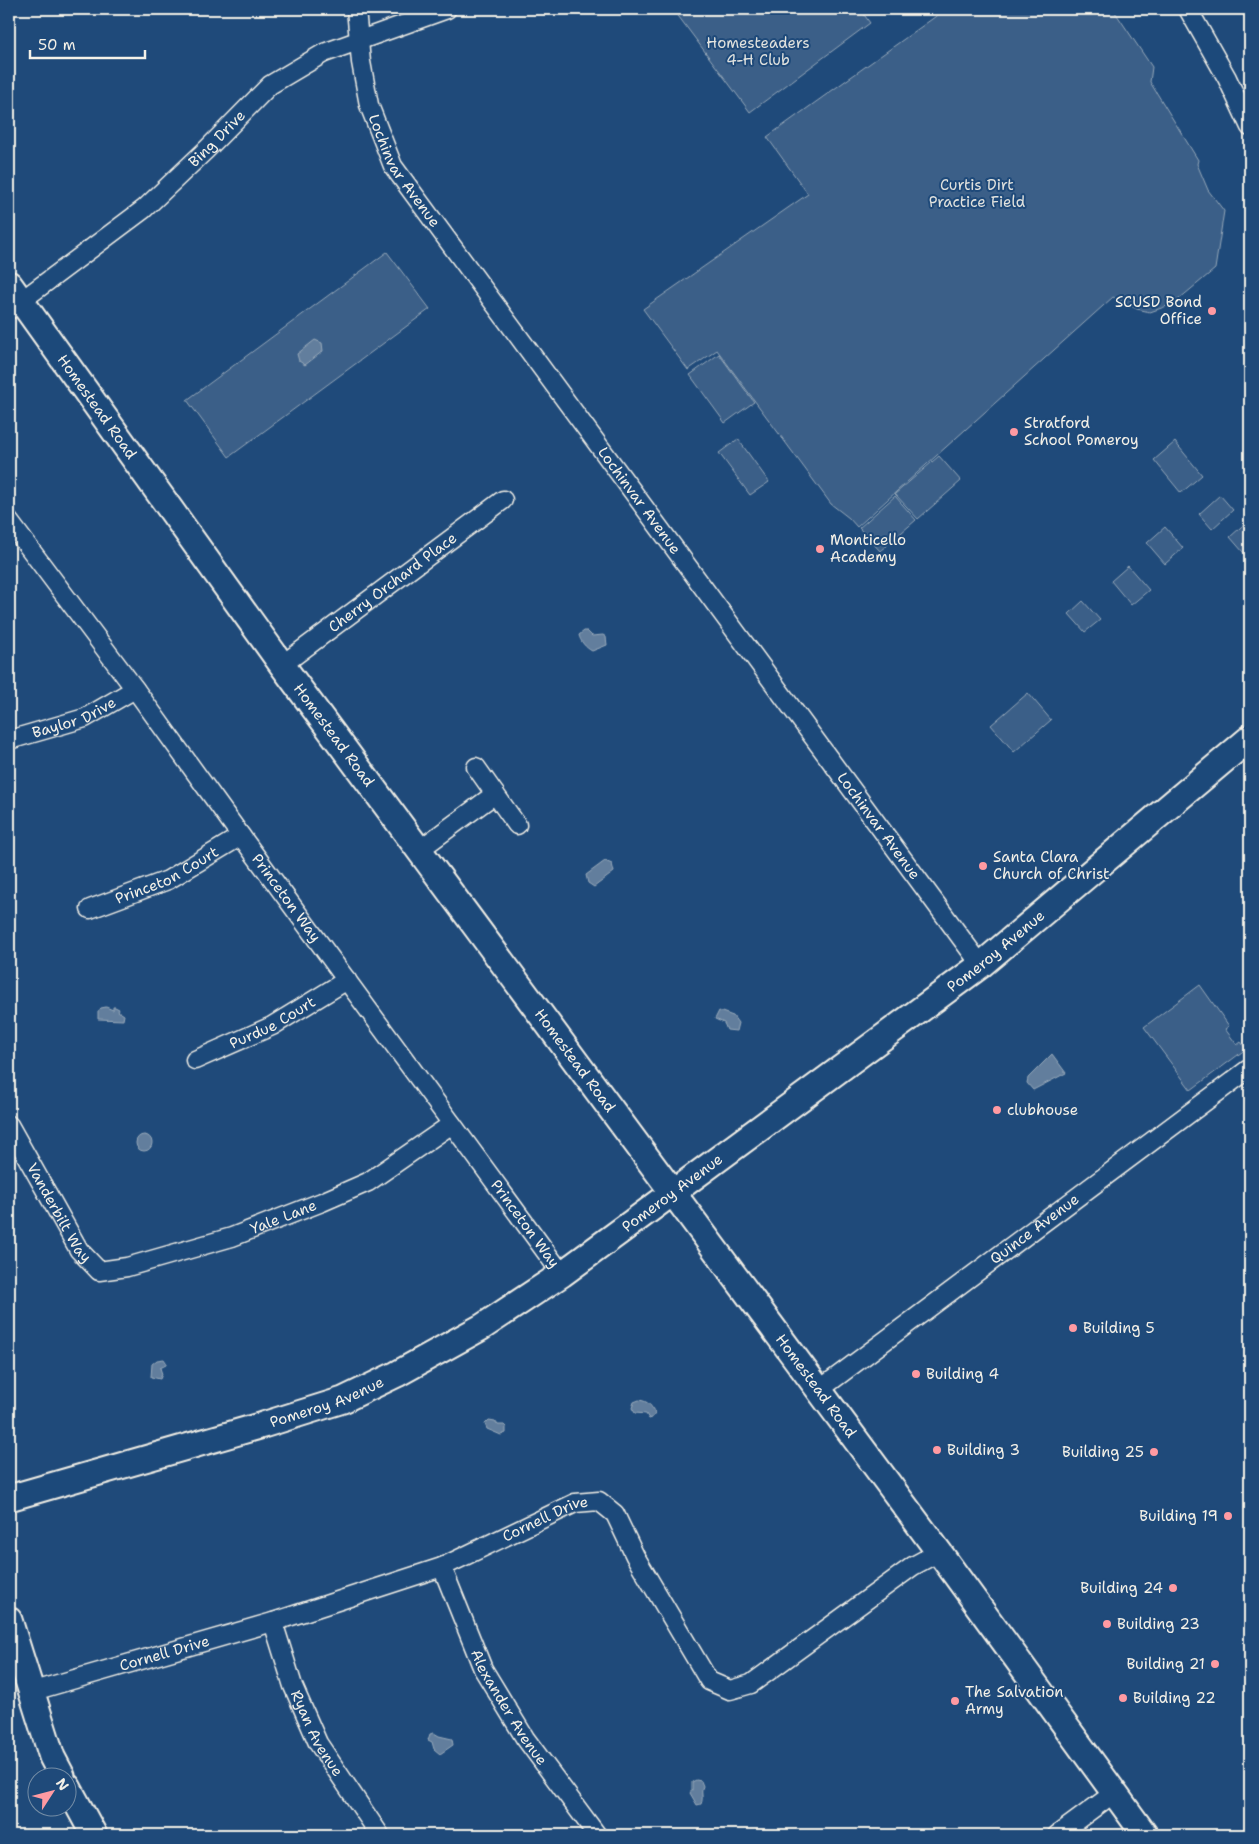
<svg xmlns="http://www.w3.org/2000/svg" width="1259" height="1844" viewBox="0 0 1259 1844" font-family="'Shantell Sans',sans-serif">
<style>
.green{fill:#3a5f88;stroke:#97a8b8}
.water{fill:#627e9d;stroke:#9cacbb}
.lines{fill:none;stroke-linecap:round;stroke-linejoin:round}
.street-casing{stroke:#f4f1e8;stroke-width:21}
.secondary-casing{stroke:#f4f1e8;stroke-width:29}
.street{stroke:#1f4a7a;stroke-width:18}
.secondary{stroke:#1f4a7a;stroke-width:25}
.poi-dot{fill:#ff9aa2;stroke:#1f4a7a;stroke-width:2}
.labels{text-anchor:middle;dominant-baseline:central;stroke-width:4;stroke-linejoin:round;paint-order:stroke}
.park-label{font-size:15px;fill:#e1e2de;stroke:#1f4a7a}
.street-label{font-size:15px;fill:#f4f1e8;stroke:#1f4a7a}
.poi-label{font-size:15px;fill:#f4f1e8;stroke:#1f4a7a;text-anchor:start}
</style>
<rect width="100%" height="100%" fill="#1f4a7a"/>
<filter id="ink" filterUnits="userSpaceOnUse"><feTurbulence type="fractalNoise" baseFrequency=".02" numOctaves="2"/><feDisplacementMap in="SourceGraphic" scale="10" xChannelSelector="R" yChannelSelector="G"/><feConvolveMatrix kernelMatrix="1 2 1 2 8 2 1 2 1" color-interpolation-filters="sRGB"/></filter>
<g filter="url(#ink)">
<path class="green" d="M 673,9 L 860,9 L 870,23 L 750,112 Z
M 946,9 L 1113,9 L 1152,67 L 1150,82 L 1198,160 L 1197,164 L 1208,190 L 1224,211 L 1215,269 L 1173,304 L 1150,312 L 1137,309 L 1113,297 L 857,527 L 849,518 L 831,504 L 717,350 L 688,370 L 643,309 L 808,194 L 767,137 Z
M 387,252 L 430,309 L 229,457 L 187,400 Z
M 719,354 L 754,402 L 725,423 L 690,375 Z
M 738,439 L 769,482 L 750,495 L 719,453 Z
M 1175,442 L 1202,475 L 1181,493 L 1154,460 Z
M 939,456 L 961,481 L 918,519 L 895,494 Z
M 1220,495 L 1233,510 L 1212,529 L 1199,514 Z
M 895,496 L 916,520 L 880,551 L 859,528 Z
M 1250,519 L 1250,560 L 1230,537 Z
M 1165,527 L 1183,548 L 1165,564 L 1147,543 Z
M 1128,566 L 1149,590 L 1131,605 L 1111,581 Z
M 1083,601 L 1100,620 L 1085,632 L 1069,614 Z
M 1028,693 L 1051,720 L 1014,752 L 991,725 Z
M 1200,985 L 1229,1026 L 1225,1029 L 1237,1045 L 1241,1042 L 1246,1049 L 1191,1090 L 1144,1027 Z"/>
<path class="water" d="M 315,340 L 322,343 L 323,351 L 305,365 L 299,361 L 297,354 Z
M 584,631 L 587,631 L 592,636 L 603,635 L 606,637 L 607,645 L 592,651 C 586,648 580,641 579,635 Z
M 605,861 L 612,864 L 614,872 L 594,887 L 588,883 L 586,875 Z
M 106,1007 L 113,1010 L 113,1007 L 115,1007 L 119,1009 L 118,1011 L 124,1015 L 123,1020 L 98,1019 L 98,1011 L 101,1008 Z
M 719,1011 L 733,1016 L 738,1023 L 736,1031 L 727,1030 L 724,1023 L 715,1019 Z
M 1052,1054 L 1066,1073 L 1033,1090 L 1027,1083 L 1028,1078 Z
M136 1143a8 8 0 1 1 16 0a8 8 0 1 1-16 0Z
M 164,1359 L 166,1362 L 166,1365 L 160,1368 L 162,1374 L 160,1379 L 151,1377 L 152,1364 L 157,1360 Z
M 639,1400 C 648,1401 652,1406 655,1414 L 652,1418 L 649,1419 L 646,1414 L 635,1413 L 632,1408 L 634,1402 Z
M 489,1420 L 495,1421 L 498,1425 L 504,1425 L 506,1427 L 506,1433 L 501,1435 L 487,1429 L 485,1424 Z
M 434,1733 L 439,1736 L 452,1739 L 453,1745 L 440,1754 L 434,1749 L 432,1742 L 428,1740 L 430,1734 Z
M 696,1780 L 701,1781 L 703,1786 C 700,1793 704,1797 701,1804 L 697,1805 L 690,1793 L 692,1790 L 692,1782 Z"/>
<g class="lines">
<g class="street-casing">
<g id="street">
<path id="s1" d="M 356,9 L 361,62 L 369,105 L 393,166 L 981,965"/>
<path d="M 1188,9 L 1227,78 L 1250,127"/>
<path id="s2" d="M 9,310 L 144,209 L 206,150 L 270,85 L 324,53 L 447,9"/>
<path id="s3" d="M 9,521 L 135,689 L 241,836 L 562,1274"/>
<path id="s4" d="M 282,665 L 503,500"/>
<path id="s5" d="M 9,740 L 85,718 L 135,689"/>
<path d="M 495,794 L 517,825"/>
<path d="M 419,850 L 495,794 L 476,767"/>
<path id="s6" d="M 90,909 L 168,880 L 241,836"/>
<path id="s7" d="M 195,1060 L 272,1026 L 347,980"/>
<path id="s8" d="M 9,1125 L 79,1250 L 99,1271 L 127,1267 L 232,1237 L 322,1202 L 368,1182 L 452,1124"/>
<path id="s9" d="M 819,1390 L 1250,1068"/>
<path id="s10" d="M 442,1567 L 483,1669 L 525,1738 L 597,1835"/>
<path id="s11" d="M 273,1622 L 293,1686 L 318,1743 L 380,1835"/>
<path id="s12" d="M 30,1692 L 273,1622 L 442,1567 L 575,1503 L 599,1501 L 615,1514 L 635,1556 L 709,1681 L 730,1690 L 751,1684 L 913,1566 L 939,1552"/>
<path d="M 1057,1835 L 1114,1793"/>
</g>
</g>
<g class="secondary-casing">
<g id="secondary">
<path id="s13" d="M 9,284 L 282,665 L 939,1552 L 1145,1835"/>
<path id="s14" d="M 9,1498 L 263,1425 L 343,1400 L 397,1374 L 482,1327 L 562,1274 L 641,1216 L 981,965 L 1250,738"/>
<path d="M 9,1620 L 52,1757 L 62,1776"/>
<path d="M 68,1787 L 94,1835"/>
</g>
</g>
<use href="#street" class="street"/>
<use href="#secondary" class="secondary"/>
</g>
</g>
<g class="poi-dot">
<circle cx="1212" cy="311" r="5"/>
<circle cx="1014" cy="432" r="5"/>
<circle cx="820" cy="549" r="5"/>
<circle cx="983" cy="866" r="5"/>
<circle cx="997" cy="1110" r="5"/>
<circle cx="1073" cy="1328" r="5"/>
<circle cx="916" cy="1374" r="5"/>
<circle cx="937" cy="1450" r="5"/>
<circle cx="1154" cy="1452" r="5"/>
<circle cx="1228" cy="1516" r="5"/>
<circle cx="1173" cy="1588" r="5"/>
<circle cx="1107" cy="1624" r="5"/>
<circle cx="1215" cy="1664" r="5"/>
<circle cx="1123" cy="1698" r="5"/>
<circle cx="955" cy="1701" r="5"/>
</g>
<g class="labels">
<g class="park-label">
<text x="758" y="43">Homesteaders<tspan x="758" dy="17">4-H Club</tspan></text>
<text x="977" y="185">Curtis Dirt<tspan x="977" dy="17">Practice Field</tspan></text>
</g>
<g class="street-label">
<text stroke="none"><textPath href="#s2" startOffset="270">Bing Drive</textPath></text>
<text stroke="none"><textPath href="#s1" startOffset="172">Lochinvar Avenue</textPath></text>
<text stroke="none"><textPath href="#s13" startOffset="151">Homestead Road</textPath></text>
<text stroke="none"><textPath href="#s1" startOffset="578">Lochinvar Avenue</textPath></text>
<text stroke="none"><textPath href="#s4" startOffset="138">Cherry Orchard Place</textPath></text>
<text stroke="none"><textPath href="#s5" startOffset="69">Baylor Drive</textPath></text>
<text stroke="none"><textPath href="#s13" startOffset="556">Homestead Road</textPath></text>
<text stroke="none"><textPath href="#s1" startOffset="982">Lochinvar Avenue</textPath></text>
<text stroke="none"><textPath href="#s6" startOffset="84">Princeton Court</textPath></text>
<text stroke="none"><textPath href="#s3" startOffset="468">Princeton Way</textPath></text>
<text stroke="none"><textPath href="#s14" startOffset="1142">Pomeroy Avenue</textPath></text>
<text stroke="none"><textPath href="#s7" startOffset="86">Purdue Court</textPath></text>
<text stroke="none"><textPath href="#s13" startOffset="961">Homestead Road</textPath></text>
<text stroke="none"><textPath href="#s14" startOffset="738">Pomeroy Avenue</textPath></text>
<text stroke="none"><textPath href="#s8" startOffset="101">Vanderbilt Way</textPath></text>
<text stroke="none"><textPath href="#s8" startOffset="365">Yale Lane</textPath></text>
<text stroke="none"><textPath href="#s3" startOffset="872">Princeton Way</textPath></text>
<text stroke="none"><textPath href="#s9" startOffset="269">Quince Avenue</textPath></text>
<text stroke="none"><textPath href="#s13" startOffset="1366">Homestead Road</textPath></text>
<text stroke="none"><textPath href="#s14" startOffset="332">Pomeroy Avenue</textPath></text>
<text stroke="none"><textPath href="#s12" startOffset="545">Cornell Drive</textPath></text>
<text stroke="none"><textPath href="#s12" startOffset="140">Cornell Drive</textPath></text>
<text stroke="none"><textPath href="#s10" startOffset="156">Alexander Avenue</textPath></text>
<text stroke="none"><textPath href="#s11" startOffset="120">Ryan Avenue</textPath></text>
</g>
<g class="poi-label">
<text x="1202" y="302" text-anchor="end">SCUSD Bond<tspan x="1202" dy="17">Office</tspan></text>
<text x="1024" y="423">Stratford<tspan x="1024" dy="17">School Pomeroy</tspan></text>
<text x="830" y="540">Monticello<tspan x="830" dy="17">Academy</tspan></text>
<text x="993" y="857">Santa Clara<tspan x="993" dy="17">Church of Christ</tspan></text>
<text x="1007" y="1110">clubhouse</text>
<text x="1083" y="1328">Building 5</text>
<text x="926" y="1374">Building 4</text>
<text x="947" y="1450">Building 3</text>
<text x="1144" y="1452" text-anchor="end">Building 25</text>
<text x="1218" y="1516" text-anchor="end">Building 19</text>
<text x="1163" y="1588" text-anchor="end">Building 24</text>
<text x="1117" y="1624">Building 23</text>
<text x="1205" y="1664" text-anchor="end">Building 21</text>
<text x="965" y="1692">The Salvation<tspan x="965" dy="17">Army</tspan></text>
<text x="1133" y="1698">Building 22</text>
</g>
</g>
<rect width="1259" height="1844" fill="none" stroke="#1f4a7a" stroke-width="30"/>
<rect x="15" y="15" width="1229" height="1814" fill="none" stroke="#f4f1e8" stroke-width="2" filter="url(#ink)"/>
<g transform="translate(52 1792) rotate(54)"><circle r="24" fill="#1f4a7a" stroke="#748da6"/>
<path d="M0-4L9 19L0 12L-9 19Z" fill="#ff9aa2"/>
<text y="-8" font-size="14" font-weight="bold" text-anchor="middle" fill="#f4f1e8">N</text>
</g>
<path d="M30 50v8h115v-8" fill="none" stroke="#f4f1e8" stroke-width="2.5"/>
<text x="38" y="50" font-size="15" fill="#f4f1e8" stroke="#1f4a7a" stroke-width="4" paint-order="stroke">50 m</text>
</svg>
